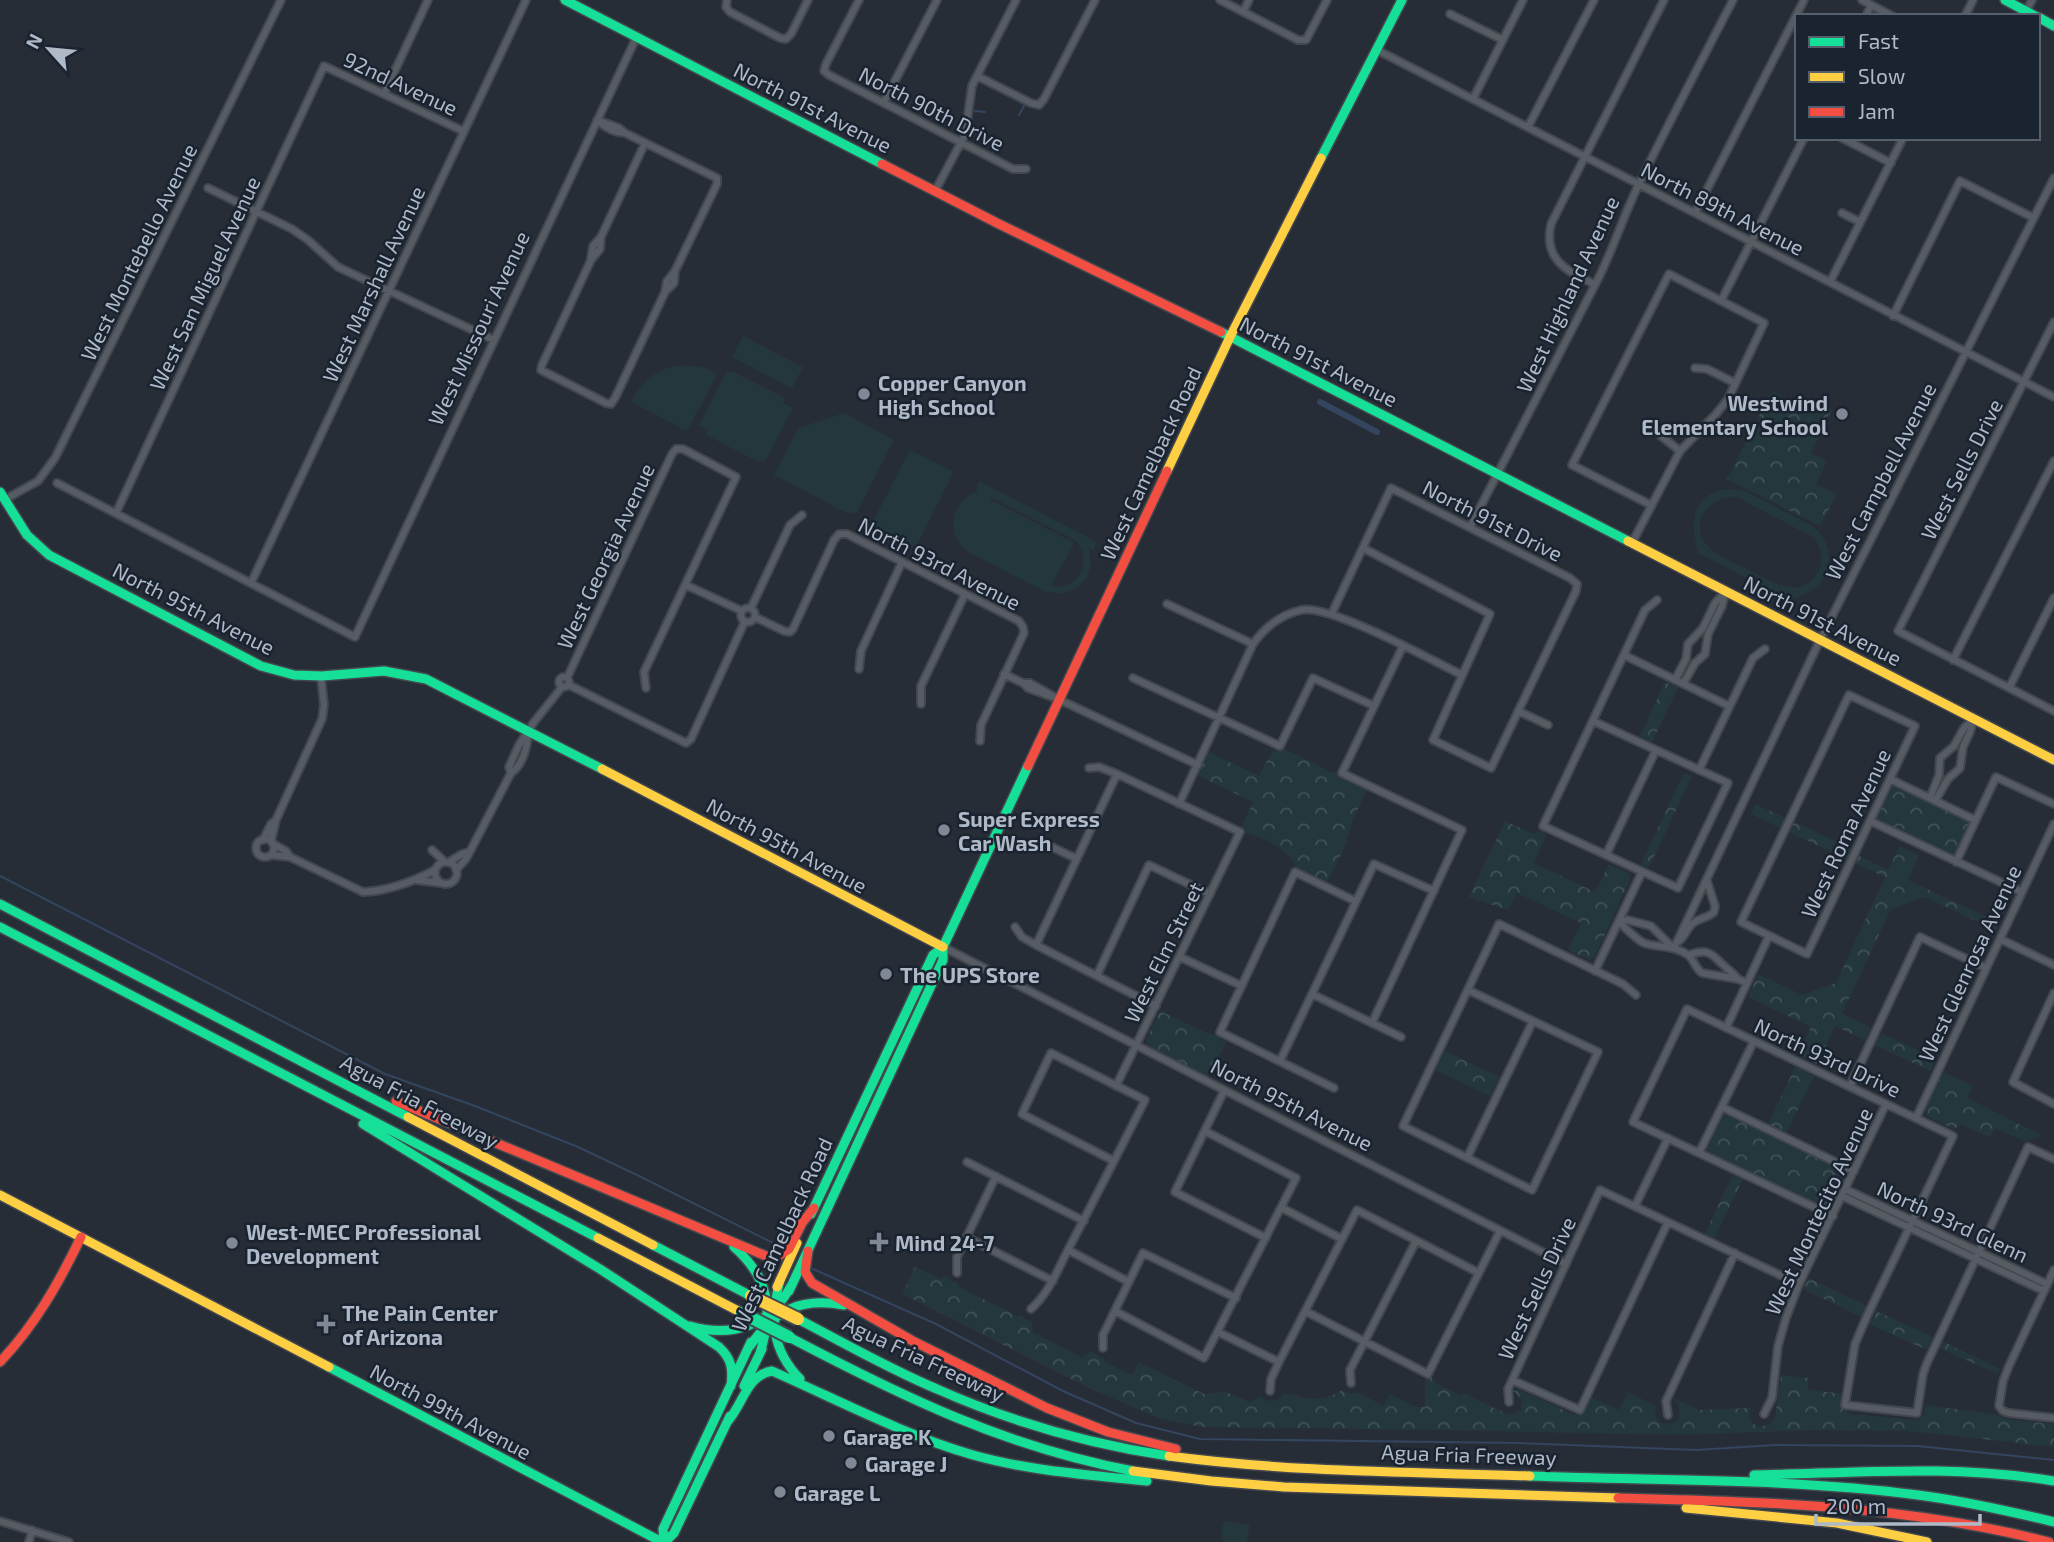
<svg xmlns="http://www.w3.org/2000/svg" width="2054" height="1542" viewBox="0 0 2054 1542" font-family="'Exo 2',sans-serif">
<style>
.grass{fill:#24373c;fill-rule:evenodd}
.forest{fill:url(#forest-crowns)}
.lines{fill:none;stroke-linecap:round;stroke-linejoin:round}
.stream{stroke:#33455f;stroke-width:2}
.canal{stroke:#33455f;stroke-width:6}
.street-casing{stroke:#43484f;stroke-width:10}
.fast-casing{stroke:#43484f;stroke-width:12}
.slow-casing{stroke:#43484f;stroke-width:12}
.jam-casing{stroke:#43484f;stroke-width:12}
.street{stroke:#575c64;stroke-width:6}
.fast{stroke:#16e098;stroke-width:9}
.slow{stroke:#ffcf43;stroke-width:9}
.jam{stroke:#f24e42;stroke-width:9}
.fast-bridge-casing{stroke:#444951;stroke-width:16;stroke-linecap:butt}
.slow-bridge-casing{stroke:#444951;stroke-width:16;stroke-linecap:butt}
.fast-bridge{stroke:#16e098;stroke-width:12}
.slow-bridge{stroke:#ffcf43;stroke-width:12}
.poi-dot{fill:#808895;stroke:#1a2330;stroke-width:2.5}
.labels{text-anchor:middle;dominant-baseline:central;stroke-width:5;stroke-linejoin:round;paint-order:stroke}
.street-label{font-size:21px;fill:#b0b9c8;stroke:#1a2330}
.poi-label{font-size:21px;font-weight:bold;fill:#b0b9c8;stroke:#1a2330;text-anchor:start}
</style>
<defs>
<pattern id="forest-crowns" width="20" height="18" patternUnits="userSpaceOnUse" patternTransform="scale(1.75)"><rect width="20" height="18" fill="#24373c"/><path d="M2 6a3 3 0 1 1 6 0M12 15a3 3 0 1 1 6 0" fill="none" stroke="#415257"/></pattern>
</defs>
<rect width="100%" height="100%" fill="#272d36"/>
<path class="grass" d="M 743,336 L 803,367 L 792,388 L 732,357 Z
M 682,365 L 703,367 L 717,374 L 689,428 L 685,430 L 631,402 C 643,380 657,368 682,365 Z
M 732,371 L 786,398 L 783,403 L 793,408 L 765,461 L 759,462 L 706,435 L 708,430 L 699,425 L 726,372 Z
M 844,413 L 894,440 L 857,512 L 849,514 L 774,475 L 798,428 Z
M 910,450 L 954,472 L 915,548 L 871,525 Z
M 979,481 L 1097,542 L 1093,550 L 1089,549 L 1091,564 L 1087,578 L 1076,589 L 1060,594 L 1044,591 L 970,553 C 944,537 949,500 979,491 L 976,489 ZM 992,498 L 1076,541 C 1094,562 1078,591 1051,586 L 1073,545 L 1073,542 L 993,501 L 990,502 Z
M 1727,489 L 1745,491 L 1812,526 C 1833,540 1836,572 1815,588 C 1808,594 1798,597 1789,600 L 1698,553 C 1690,524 1690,495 1727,489 ZM 1737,497 L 1814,538 C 1822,549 1824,561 1817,573 C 1800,604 1763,577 1741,566 C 1731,561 1716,556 1709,547 C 1687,524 1708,496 1737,497 Z
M 1224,1521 L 1250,1525 L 1247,1542 L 1223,1542 L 1221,1531 Z"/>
<path class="forest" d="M 1772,391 L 1802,406 L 1807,397 L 1832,410 L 1811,453 L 1827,461 L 1816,484 L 1837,494 L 1820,526 L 1727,479 Z
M 1665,682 L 1678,688 L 1652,742 L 1640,736 Z
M 1284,749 L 1331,772 L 1338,773 L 1341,779 L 1367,790 L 1354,817 L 1345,846 L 1327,883 L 1302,870 L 1296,869 C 1290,849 1263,836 1243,833 L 1241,828 L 1253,802 L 1197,775 L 1208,752 L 1259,776 L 1272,751 Z
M 1684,773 L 1692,776 L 1649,868 L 1641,864 Z
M 1892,785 L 1970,822 L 1954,857 L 1875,820 Z
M 1755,804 L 1851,848 L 1861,857 L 1888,870 L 1900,846 L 1919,855 L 1908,880 L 1999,923 L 1995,930 L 1925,897 L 1891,909 L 1842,1013 L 1871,1028 L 1865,1040 L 1835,1026 L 1817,1064 L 1798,1055 L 1811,1027 L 1748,997 L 1758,974 L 1802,995 L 1836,983 L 1885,877 L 1751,814 Z
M 1505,821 L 1533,834 L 1541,831 L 1546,835 L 1534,863 L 1595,892 L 1609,864 L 1630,874 L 1630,880 L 1594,958 L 1589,960 L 1568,950 L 1581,923 L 1517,893 L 1508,910 L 1469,897 Z
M 1160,1011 L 1211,1035 L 1216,1033 L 1220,1039 L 1226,1042 L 1209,1077 L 1147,1045 L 1146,1040 Z
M 1881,1033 L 1936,1059 L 1930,1071 L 1875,1045 Z
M 1445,1051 L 1499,1077 L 1490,1096 L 1436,1070 Z
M 1795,1067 L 1814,1076 L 1786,1134 L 1768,1125 Z
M 1943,1072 L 1973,1086 L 1968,1098 L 2042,1136 L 2025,1141 L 1995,1128 L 1990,1137 L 1962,1125 L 1953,1129 L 1927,1116 L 1925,1110 Z
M 1724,1114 L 1848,1173 L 1831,1212 L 1706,1152 Z
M 1732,1176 L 1743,1179 L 1714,1238 L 1705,1234 Z
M 915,1267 L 939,1278 L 946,1276 L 950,1280 L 958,1283 L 959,1287 L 1017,1316 L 1021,1315 L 1025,1319 L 1032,1321 L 1033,1332 L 1082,1357 L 1092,1351 L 1099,1357 L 1104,1357 L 1104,1361 L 1132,1375 L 1139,1362 L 1204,1394 L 1225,1392 L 1251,1402 L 1261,1396 C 1269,1404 1278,1403 1283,1393 C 1303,1398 1323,1404 1342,1390 L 1351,1394 L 1358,1392 L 1383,1406 L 1390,1394 L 1416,1407 L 1425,1407 L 1425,1379 L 1432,1377 L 1435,1383 L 1462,1396 L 1464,1393 L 1509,1415 L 1521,1411 L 1522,1400 L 1513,1391 L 1518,1389 L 1575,1415 C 1586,1412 1587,1407 1591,1397 L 1619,1410 L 1628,1392 L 1656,1406 C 1649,1437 1697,1425 1673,1398 L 1700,1410 L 1751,1408 C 1748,1417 1750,1424 1760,1427 L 1770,1424 L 1775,1418 L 1781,1375 L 1808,1378 L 1808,1389 L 1841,1394 L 1841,1407 L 1850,1414 L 1916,1420 L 1923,1416 L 1926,1405 L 1994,1414 L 2006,1419 L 2054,1424 L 2054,1447 L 1910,1431 L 1812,1430 L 1678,1435 L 1448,1430 L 1201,1427 L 1159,1418 L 1091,1389 L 902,1294 Z
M 1809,1278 L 1867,1306 L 1861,1317 L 1803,1289 Z
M 1876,1311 L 1933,1337 L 1927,1350 L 1869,1324 Z
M 1942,1341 L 2000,1369 L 1998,1374 L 1939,1348 Z"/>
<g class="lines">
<path class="stream" d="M 975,111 L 985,112
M 1019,115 L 1024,106
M 993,152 L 997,143
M 0,876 L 385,1074 L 475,1106 L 578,1147 L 637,1175 L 777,1245
M 813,1269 L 936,1324 L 1063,1391 L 1136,1423 L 1200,1439 L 1520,1443 L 1696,1450 L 1775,1445 L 1918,1446 L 2054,1460"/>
<path class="canal" d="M 1320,402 L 1377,432"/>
<g class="street-casing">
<path id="street" d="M 727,0 L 726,7 L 730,12 L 780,38 L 786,39 L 791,34 L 808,0
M 859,0 L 826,64 L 824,71 L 829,75 L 1013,169 L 1026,169
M 1220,0 L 1298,40 L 1306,40 L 1327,0
M 1862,0 L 1892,16
M 2026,11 L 2032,0
M 1243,12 L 1249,0
M 1450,14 L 1503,40
M 1866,16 L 1871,5
M 1965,16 L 1973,0
M 1377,50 L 2054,397
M 977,76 L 1031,103 L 1039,105 L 1044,99 L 1095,0
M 384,94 L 428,0
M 1473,99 L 1523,0
M 884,102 L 937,0
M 597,120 L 619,128 L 625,133 L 717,178 L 717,184 L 675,271 L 667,281 L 665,292
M 598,121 C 606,128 615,133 625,133
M 1528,127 L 1594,0
M 1842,138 L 1891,163
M 208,188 L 292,229 L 308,240 L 338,267 L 494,340
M 935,191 L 965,135 L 972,86 L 977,76 L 1016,0
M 1695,213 L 1804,0
M 1842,213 L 1860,222
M 601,237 L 600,249 L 591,260 L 542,365 L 541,370 L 606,403 L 611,404 L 615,398 L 665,292 L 674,283 L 675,271
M 591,258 L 593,246 L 601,237 L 645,143
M 1830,282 L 1903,138
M 1594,284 C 1567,271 1543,260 1551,224 L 1664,0
M 1721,301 L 1804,138
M 1893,316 L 1960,181 L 2034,218
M 2054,322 L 1898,631 L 2054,711
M 1695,368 L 1707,369 L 1735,383
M 1661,436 L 1680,451
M 57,483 L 355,637 L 637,36
M 4,500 L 38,481 L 55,458 L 281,0
M 116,513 L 324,66 L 463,131
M 1470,527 L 1600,275 C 1614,246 1624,215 1638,186 C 1668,124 1701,62 1733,0
M 1632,543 L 1680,451 L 1716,414 L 1728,399 L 1764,323 L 1669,274 L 1572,465 L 1651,505
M 251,583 L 526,0
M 686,585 L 742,611
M 1167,604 L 1253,644
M 751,608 L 790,525 L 802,515
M741 615a7 7 0 1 1 14 0a7 7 0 1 1-14 0Z
M 1332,613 L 1391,488 L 1570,578 L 1577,584 L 1576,591 L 1491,768 L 1433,740 L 1490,614 L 1363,548
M 755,617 L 784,631 L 790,632 L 793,629 L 834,540 L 839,534 L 847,534 L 1019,621 L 1023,627 L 1024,633 L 981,725 L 980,741
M 1624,655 L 1729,706
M 1953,660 L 2054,461
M 859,669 L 861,651 L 902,562
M 1004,674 L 1023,683 L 1030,683 L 1060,700 L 1198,765
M559 682a5 5 0 1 1 10 0a5 5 0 1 1-10 0Z
M 567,678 L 672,454 L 676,449 L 683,449 L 736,477 L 644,672 L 646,688
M 1133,678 L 1280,746 L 1313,678 L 1374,706
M 1675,680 L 1686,659 L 1688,644 L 1703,628 L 1715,603 L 1725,592
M 1023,683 L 1028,688 L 1055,698
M 1683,684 L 1695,663 L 1705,654 L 1708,634 L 1722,606 L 1725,594
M 569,685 L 686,743 L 691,739 L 745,621
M 2009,688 L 2054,598
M 1849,695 L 1915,726 L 1807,954 L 1741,922 Z
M 921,704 L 921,686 L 965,594
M 1518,711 L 1548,725
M 1593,721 L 1728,783 L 1678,888 L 1543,826 L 1645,610 L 1657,600
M 1089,768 L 1099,767 L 1117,774 L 1240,832 L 1116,1086
M 1699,770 L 1753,658 L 1765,649
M 511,773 L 509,767 L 519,745 L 534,722 L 562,687
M 1890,779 L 1975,820
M 1930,798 L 1939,775 L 1940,758 L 1954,746 L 1964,728 L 1973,719
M 1935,801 L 1948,779 L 1960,768 L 1963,747 L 1970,732 L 1973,721
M 1179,804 L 1253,644 C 1265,627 1280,615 1301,610 C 1330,604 1431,660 1462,675
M 1870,821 L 2022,892
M256 848a9 9 0 1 1 18 0a9 9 0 1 1-18 0Z
M 263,840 L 271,824 L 276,820
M 271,841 L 276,820 L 322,719 L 324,705 L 321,677
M 272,843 L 286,851 L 290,857 L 363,892 C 387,891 414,881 435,870
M 1052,847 L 1077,859
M 432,850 L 445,862
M 271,855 L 290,857
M 1606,855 L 1656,750
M 449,862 L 462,854 L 469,852
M 1956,862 L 1996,777 L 2054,804
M435 873a11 11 0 1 1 22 0a11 11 0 1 1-22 0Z
M 456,870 L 466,859 L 511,773 C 524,764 527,746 529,731
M 416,880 L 441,883
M 1619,921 C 1622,926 1639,941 1644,943 C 1658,948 1675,945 1688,955 C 1694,960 1695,968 1702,973 L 1738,979 L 1747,983
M 1619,921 L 1628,920 L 1651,926 L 1672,947
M 1015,927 L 1022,937 L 1036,945 L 1156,1006
M 2000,939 L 2054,965
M 1676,943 C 1685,938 1685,931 1692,924 C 1699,918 1708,918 1714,912 L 1715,906 L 1707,881
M 1036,945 L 1117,774
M 943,947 L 1566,1264
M 1674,948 L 1820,640 L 2054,178
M 1688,955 C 1703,950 1709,950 1720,962 C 1726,968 1732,972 1738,979
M 1180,957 L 1242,986
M 1595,971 L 1642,872
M 1097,975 L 1149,865 L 1210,894
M 1468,990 L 1598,1052 L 1532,1190 L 1403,1126 C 1435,1059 1467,992 1499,924 L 1623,984 L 1636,995
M 2054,993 L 2013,1082 L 2054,1104
M 1312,994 L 1401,1037
M 1372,1023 L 1462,830 L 1342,773 L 1403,646
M 1726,1028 L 1769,936
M 1280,1061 L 1374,864 L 1434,891
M 1850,1086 L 1920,937 L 1986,968
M 1334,1088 L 1220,1032 L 1295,872 L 1355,901
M 1224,1091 L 1175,1192 L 1266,1238
M 1722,1107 L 1854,1171
M 1916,1118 L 2054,824
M 1699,1153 L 1754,1041
M 1467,1158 L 1533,1021
M 967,1162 L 1084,1221
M 1845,1189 L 2047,1284
M 1842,1196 L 2044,1291
M 1635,1206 L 1668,1138
M 1282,1208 L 1342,1239
M 1833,1216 L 1633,1122 L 1687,1009 L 1953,1136 L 1867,1316 L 1855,1344 L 1845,1405 L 1917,1413 L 1923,1374 L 1927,1363 L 2028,1147 L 2054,1159
M 966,1237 L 1053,1281
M 1068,1250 L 1129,1282
M 2054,1270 L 2009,1366 L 2003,1381 L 1999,1406 L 2003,1411 L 2009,1413 L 2054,1418
M 957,1273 L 957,1257 L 996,1176
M 1031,1309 C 1049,1293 1057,1271 1068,1250 C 1094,1200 1120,1150 1145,1100 L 1051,1053 L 1022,1114 L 1114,1161
M 1115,1311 L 1204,1358 L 1296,1178 L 1205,1131
M 1305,1311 L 1428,1374 L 1500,1231
M 1218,1332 L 1279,1362
M 1103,1348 L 1103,1335 L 1143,1253 L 1236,1298
M 1512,1380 L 1580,1410 L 1668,1222
M 1351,1383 L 1350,1370 L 1416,1241
M 1270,1391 L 1271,1379 L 1279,1362 L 1357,1210 L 1479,1273
M 1509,1402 L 1508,1389 L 1600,1190 L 1799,1284
M 1764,1414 L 1772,1398 L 1778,1346 L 1786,1318 L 1799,1284 L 1886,1104
M 1668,1415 L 1666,1401 L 1735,1253
M 0,1521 L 69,1542
M 29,1542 L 32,1530"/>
</g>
<g class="fast-casing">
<path id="fast" d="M 565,0 L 882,164
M 2005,0 L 2035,16
M 2038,17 L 2054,26
M 1321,158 L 1402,0
M 1221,332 L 1628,541
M 0,492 L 27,535 L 49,555 L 261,666 L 294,675 L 322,676 L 384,671 L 426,679 L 602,769
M 0,904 L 408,1117
M 0,927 L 598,1238
M 363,1124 L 600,1269 L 719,1347 C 732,1359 733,1369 731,1386
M 811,1214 L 933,955 L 943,947
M 653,1245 L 751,1296
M 734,1247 C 769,1278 774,1309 760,1353
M 780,1280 C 770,1319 771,1349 800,1379
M 789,1291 L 943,960 L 943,947 L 1028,766
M 798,1319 C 844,1343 889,1369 937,1389 C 1011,1422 1089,1444 1169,1456
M 690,1326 C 732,1338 770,1326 791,1286
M 789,1337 C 903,1397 1006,1447 1133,1471
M 750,1346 C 775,1310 800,1297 844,1305
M 329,1367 L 662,1542
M 744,1386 L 762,1349
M 728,1421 C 743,1404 747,1375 772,1371 C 838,1400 904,1435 973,1455 C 1030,1471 1089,1475 1147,1481
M 1754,1475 C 1856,1473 1953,1464 2054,1481
M 1530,1476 C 1659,1481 1790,1478 1918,1495 C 1964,1501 2009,1511 2054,1522
M 664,1542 L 663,1529 L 751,1342
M 665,1542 L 674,1533 L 730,1416"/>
</g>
<g class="slow-casing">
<path id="slow" d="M 1167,471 L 1230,337 L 1321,158
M 1628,541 L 2054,760
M 602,769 L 943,947
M 408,1117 L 653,1245
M 0,1195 L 329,1367
M 598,1238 L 742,1313
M 777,1287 L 797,1243
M 1169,1456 C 1288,1472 1409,1472 1530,1476
M 1133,1471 L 1211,1481 L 1284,1487 L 1618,1498
M 1686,1508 L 1837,1523 L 1927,1542"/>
</g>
<g class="jam-casing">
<path id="jam" d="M 882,164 L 999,224 L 1221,332
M 1028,766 L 1167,471
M 396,1101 L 766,1256 L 777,1257 L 789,1249 L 802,1223 L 814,1208
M 808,1251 L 805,1272 L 812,1283 L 911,1340 L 1047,1408 L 1108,1432 L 1176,1449
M 0,1362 C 35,1325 59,1283 81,1237
M 1618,1498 C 1766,1502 1904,1505 2049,1542"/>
</g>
<use href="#street" class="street"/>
<use href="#fast" class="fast"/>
<use href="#slow" class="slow"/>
<use href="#jam" class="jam"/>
<g class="fast-bridge-casing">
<path id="fast-bridge" d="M 742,1313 L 789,1337"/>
</g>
<g class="slow-bridge-casing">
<path id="slow-bridge" d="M 751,1296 L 798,1319"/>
</g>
<use href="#fast-bridge" class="fast-bridge"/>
<use href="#slow-bridge" class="slow-bridge"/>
</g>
<g class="poi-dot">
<circle cx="864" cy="394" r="7"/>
<circle cx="1842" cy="414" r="7"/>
<circle cx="944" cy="830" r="7"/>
<circle cx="886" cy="974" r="7"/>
<path d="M875.5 1231.5h7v7h7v7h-7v7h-7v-7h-7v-7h7z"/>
<circle cx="232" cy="1243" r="7"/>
<path d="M322.5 1313.5h7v7h7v7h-7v7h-7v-7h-7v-7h7z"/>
<circle cx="829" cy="1436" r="7"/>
<circle cx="851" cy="1463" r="7"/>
<circle cx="780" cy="1492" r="7"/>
</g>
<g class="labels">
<g class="street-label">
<text transform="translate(401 83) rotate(25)">92nd Avenue</text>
<text transform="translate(813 107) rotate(27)">North 91st Avenue</text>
<text transform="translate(932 108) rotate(27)">North 90th Drive</text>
<text transform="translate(1723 208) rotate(27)">North 89th Avenue</text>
<text transform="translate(138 252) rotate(-64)">West Montebello Avenue</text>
<text transform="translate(204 283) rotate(-65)">West San Miguel Avenue</text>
<text transform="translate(373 284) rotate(-65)">West Marshall Avenue</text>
<text transform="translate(1567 294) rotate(-65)">West Highland Avenue</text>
<text transform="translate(478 328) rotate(-65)">West Missouri Avenue</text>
<text transform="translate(1319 361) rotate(27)">North 91st Avenue</text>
<text transform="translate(1150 463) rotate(-65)">West Camelback Road</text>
<text transform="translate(1961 469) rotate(-63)">West Sells Drive</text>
<text transform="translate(1880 481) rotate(-63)">West Campbell Avenue</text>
<text transform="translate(1493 520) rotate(27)">North 91st Drive</text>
<text transform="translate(605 556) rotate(-65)">West Georgia Avenue</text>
<text transform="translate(940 563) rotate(27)">North 93rd Avenue</text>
<text transform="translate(194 608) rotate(27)">North 95th Avenue</text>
<text transform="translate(1823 620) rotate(27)">North 91st Avenue</text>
<text transform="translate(1845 833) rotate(-65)">West Roma Avenue</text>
<text transform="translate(787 845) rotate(28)">North 95th Avenue</text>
<text transform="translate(1163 952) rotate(-64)">West Elm Street</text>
<text transform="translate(1969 963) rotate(-65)">West Glenrosa Avenue</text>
<text transform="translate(1828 1057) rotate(25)">North 93rd Drive</text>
<text transform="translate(420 1101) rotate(28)">Agua Fria Freeway</text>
<text transform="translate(1292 1104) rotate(27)">North 95th Avenue</text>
<text transform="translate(1818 1211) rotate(-65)">West Montecito Avenue</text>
<text transform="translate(1953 1221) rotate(25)">North 93rd Glenn</text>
<text transform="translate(781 1234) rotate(-65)">West Camelback Road</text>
<text transform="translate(1536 1288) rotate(-65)">West Sells Drive</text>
<text transform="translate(924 1358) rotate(25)">Agua Fria Freeway</text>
<text transform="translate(451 1411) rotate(28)">North 99th Avenue</text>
<text transform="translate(1469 1454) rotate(2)">Agua Fria Freeway</text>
</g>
<g class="poi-label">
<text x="878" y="382">Copper Canyon<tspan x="878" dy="24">High School</tspan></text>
<text x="1828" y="402" text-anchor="end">Westwind<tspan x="1828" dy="24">Elementary School</tspan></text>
<text x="958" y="818">Super Express<tspan x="958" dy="24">Car Wash</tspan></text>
<text x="900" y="974">The UPS Store</text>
<text x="246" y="1231">West-MEC Professional<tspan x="246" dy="24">Development</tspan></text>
<text x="895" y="1242">Mind 24-7</text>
<text x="342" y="1312">The Pain Center<tspan x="342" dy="24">of Arizona</tspan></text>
<text x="843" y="1436">Garage K</text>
<text x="865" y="1463">Garage J</text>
<text x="794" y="1492">Garage L</text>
</g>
</g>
<rect x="1795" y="14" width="245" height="126" fill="#1a2330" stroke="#565f6d" stroke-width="2"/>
<rect x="1809" y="37" width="35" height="10" fill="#16e098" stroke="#565f6d" stroke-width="2"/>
<text x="1858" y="49" font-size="21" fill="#b0b9c8">Fast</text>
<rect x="1809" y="72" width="35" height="10" fill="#ffcf43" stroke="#565f6d" stroke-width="2"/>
<text x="1858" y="84" font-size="21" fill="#b0b9c8">Slow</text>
<rect x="1809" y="107" width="35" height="10" fill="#f24e42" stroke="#565f6d" stroke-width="2"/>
<text x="1858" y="119" font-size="21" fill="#b0b9c8">Jam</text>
<g transform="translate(49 49) rotate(297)" stroke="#1a2330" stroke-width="5" paint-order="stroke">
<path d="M0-5L12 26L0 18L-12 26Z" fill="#b0b9c8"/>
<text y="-10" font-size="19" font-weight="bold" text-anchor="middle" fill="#b0b9c8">N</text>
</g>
<path d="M1816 1514v10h164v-10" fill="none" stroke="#b0b9c8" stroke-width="3.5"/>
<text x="1826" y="1514" font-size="21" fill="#b0b9c8" stroke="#1a2330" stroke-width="5" paint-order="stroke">200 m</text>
</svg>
